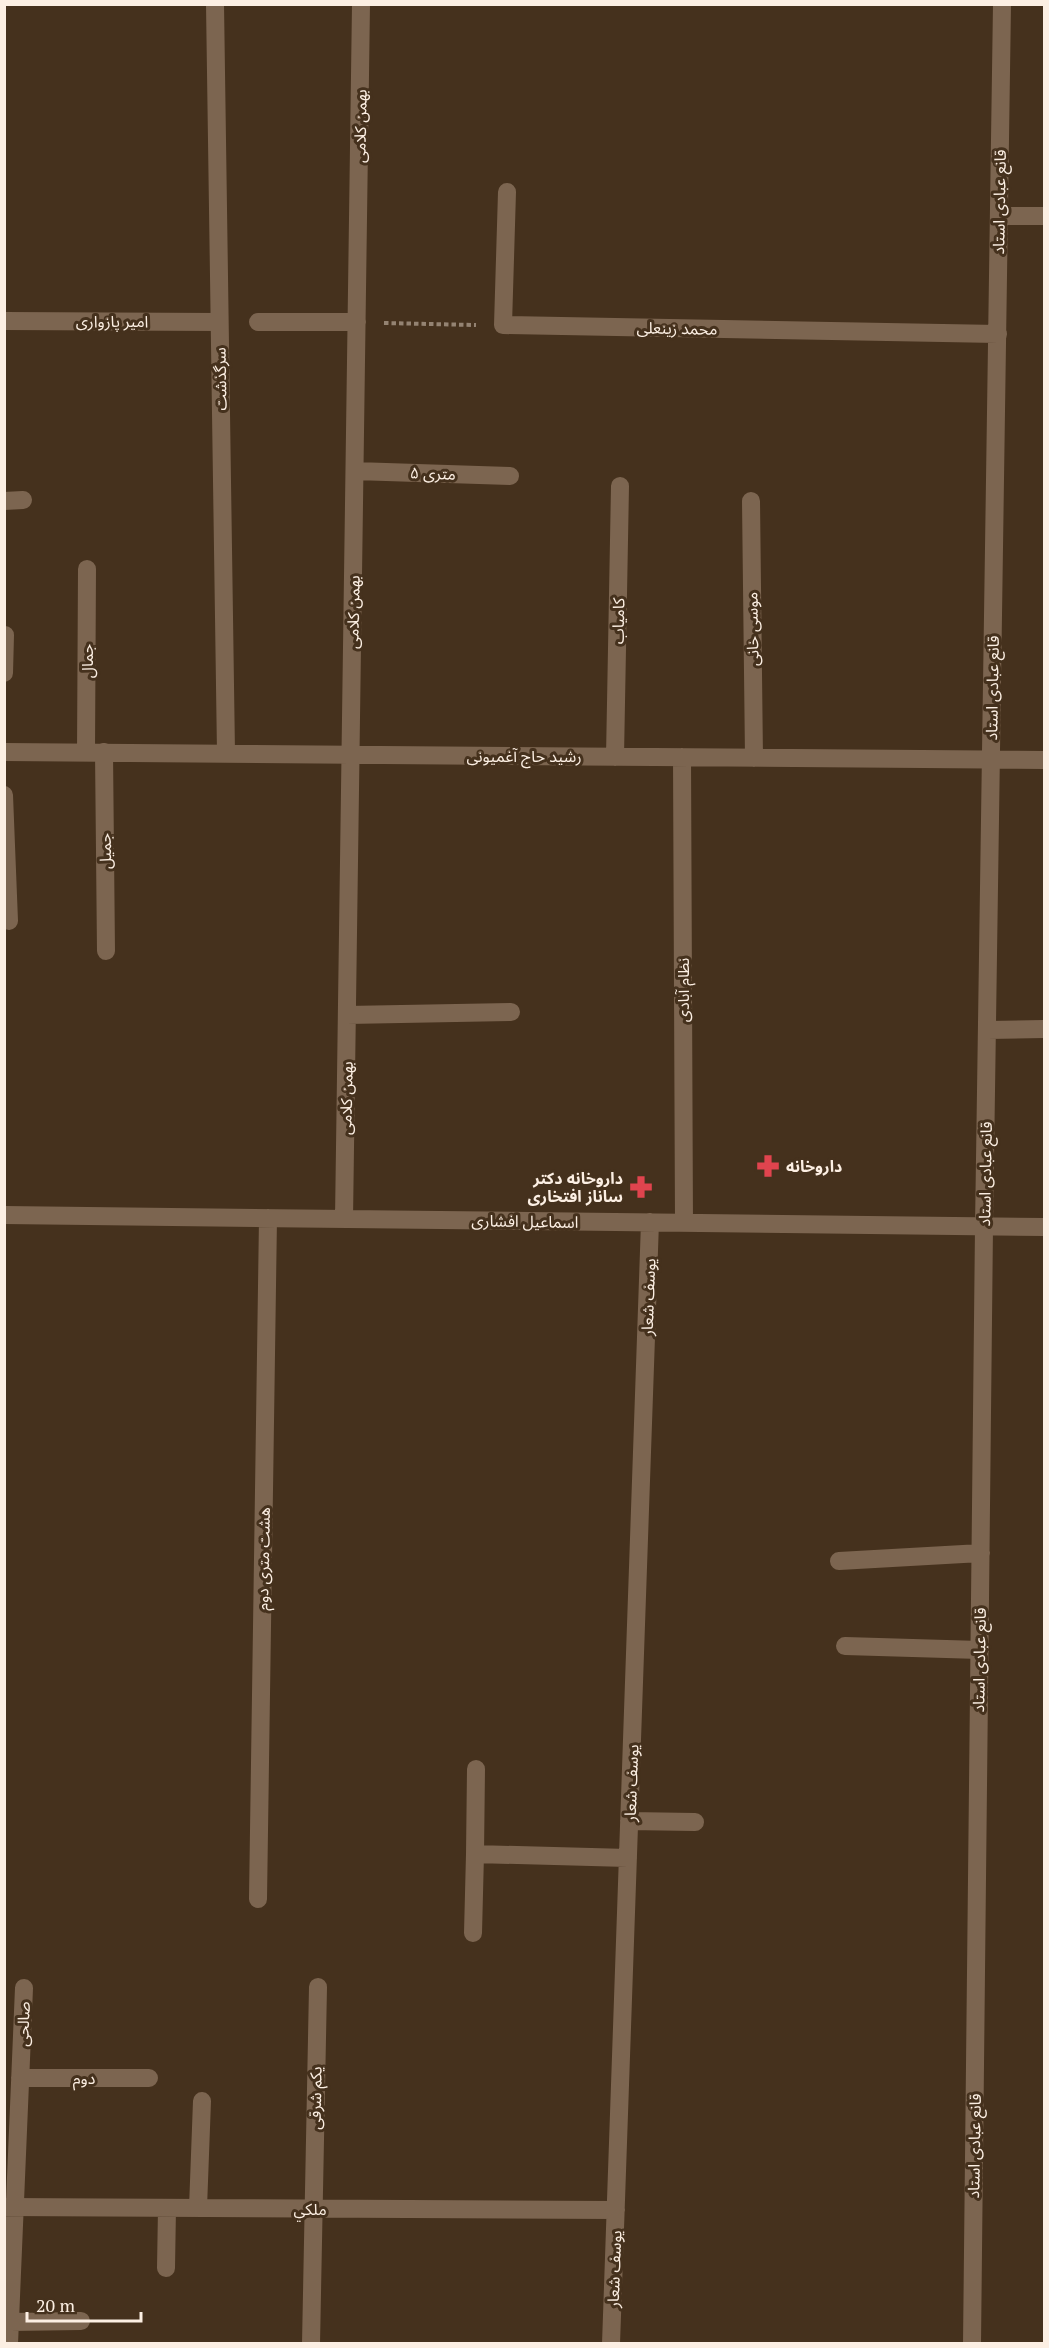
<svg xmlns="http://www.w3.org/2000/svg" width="1049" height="2348" viewBox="0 0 1049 2348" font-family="'PT Serif','Noto Sans Arabic',serif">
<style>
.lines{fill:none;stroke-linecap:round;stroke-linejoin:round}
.path{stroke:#948372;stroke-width:4;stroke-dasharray:4.5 3;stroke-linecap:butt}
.street{stroke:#7c6550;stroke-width:18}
.labels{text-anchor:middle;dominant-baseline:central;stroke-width:6;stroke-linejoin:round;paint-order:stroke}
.street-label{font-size:16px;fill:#fcefe3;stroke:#45311d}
.poi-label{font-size:16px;font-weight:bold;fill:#fcefe3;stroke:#45311d;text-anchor:start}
</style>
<rect width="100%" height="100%" fill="#45311d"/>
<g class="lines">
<path class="path" d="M 384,323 L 476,325"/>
<path class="street" d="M 215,4 L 226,753
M 507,192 L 503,325 L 998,334
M 999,216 L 1044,216
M 4,321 L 219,322
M 258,322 L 357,322
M 355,471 L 510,476
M 4,501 L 23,500
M 751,501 L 754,758
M 4,673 L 5,635
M 4,752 L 1044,760
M 86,752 L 87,569
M 104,752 L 106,951
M 615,757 L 620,486
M 682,757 L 684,1223
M 4,795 L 9,921
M 347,1015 L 511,1012
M 988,1030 L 1044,1029
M 4,1215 L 1044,1227
M 344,1219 L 361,4
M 839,1561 L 981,1553
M 845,1646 L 980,1650
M 476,1769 L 475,1854 L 628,1858
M 629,1821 L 695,1822
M 258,1899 L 268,1218
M 473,1933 L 475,1854
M 20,2078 L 149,2078
M 4,2207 L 616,2210
M 198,2208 L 202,2101
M 166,2268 L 167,2208
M 10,2322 L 81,2321
M 9,2344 L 24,1988
M 311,2344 L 318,1987
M 611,2344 L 650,1222
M 972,2344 L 984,1227 L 1002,4"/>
</g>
<defs>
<g id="pharmacy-bare" transform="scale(1.8)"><path d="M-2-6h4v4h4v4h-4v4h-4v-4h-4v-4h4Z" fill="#e0444e" stroke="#45311d" stroke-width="2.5" paint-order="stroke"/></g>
</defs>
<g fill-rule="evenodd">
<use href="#pharmacy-bare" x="768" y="1166"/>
<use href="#pharmacy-bare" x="641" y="1187"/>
</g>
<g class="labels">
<g class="street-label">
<text transform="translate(360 126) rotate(-89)">بهمن کلامی</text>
<text transform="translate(999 202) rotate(-89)">قانع عبادی استاد</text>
<text x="112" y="321">امیر پازواری</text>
<text transform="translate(677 328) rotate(1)">محمد زینعلی</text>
<text transform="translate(220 379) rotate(-91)">سرگذشت</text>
<text transform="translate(433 473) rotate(2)">۵ متری</text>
<text transform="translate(353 612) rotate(-89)">بهمن کلامی</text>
<text transform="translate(618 621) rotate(-89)">کامیاب</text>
<text transform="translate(752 629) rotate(-91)">موسی خانی</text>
<text transform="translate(87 661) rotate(-90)">جمال</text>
<text transform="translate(992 688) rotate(-89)">قانع عبادی استاد</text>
<text x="524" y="756">رشید حاج آغمیونی</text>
<text transform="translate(105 851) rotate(-91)">جمیل</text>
<text transform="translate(683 990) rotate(-90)">نظام آبادی</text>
<text transform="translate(346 1098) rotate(-89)">بهمن کلامی</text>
<text transform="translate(985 1174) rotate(-89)">قانع عبادی استاد</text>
<text transform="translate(525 1221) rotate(1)">اسماعیل افشاری</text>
<text transform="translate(648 1297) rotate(-88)">یوسف شعار</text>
<text transform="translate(263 1559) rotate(-89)">هشت متری دوم</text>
<text transform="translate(979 1660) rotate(-89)">قانع عبادی استاد</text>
<text transform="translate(631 1783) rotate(-88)">یوسف شعار</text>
<text transform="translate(23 2024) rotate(-88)">صالحی</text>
<text x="84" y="2078">دوم</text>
<text transform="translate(315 2098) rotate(-89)">یکم شرقی</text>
<text transform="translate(974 2146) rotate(-89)">قانع عبادی استاد</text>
<text x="310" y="2209">ملکي</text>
<text transform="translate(614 2269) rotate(-88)">یوسف شعار</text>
</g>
<g class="poi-label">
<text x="786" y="1166">داروخانه</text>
<text x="623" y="1178" text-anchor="end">داروخانه دكتر<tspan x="623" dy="18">ساناز افتخارى</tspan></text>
</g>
</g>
<rect width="1049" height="2348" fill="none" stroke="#fcefe3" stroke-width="12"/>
<path d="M27 2312v9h114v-9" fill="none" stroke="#fcefe3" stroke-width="3"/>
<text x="36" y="2312" font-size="18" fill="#fcefe3" stroke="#45311d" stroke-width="4.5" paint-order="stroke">20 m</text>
</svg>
